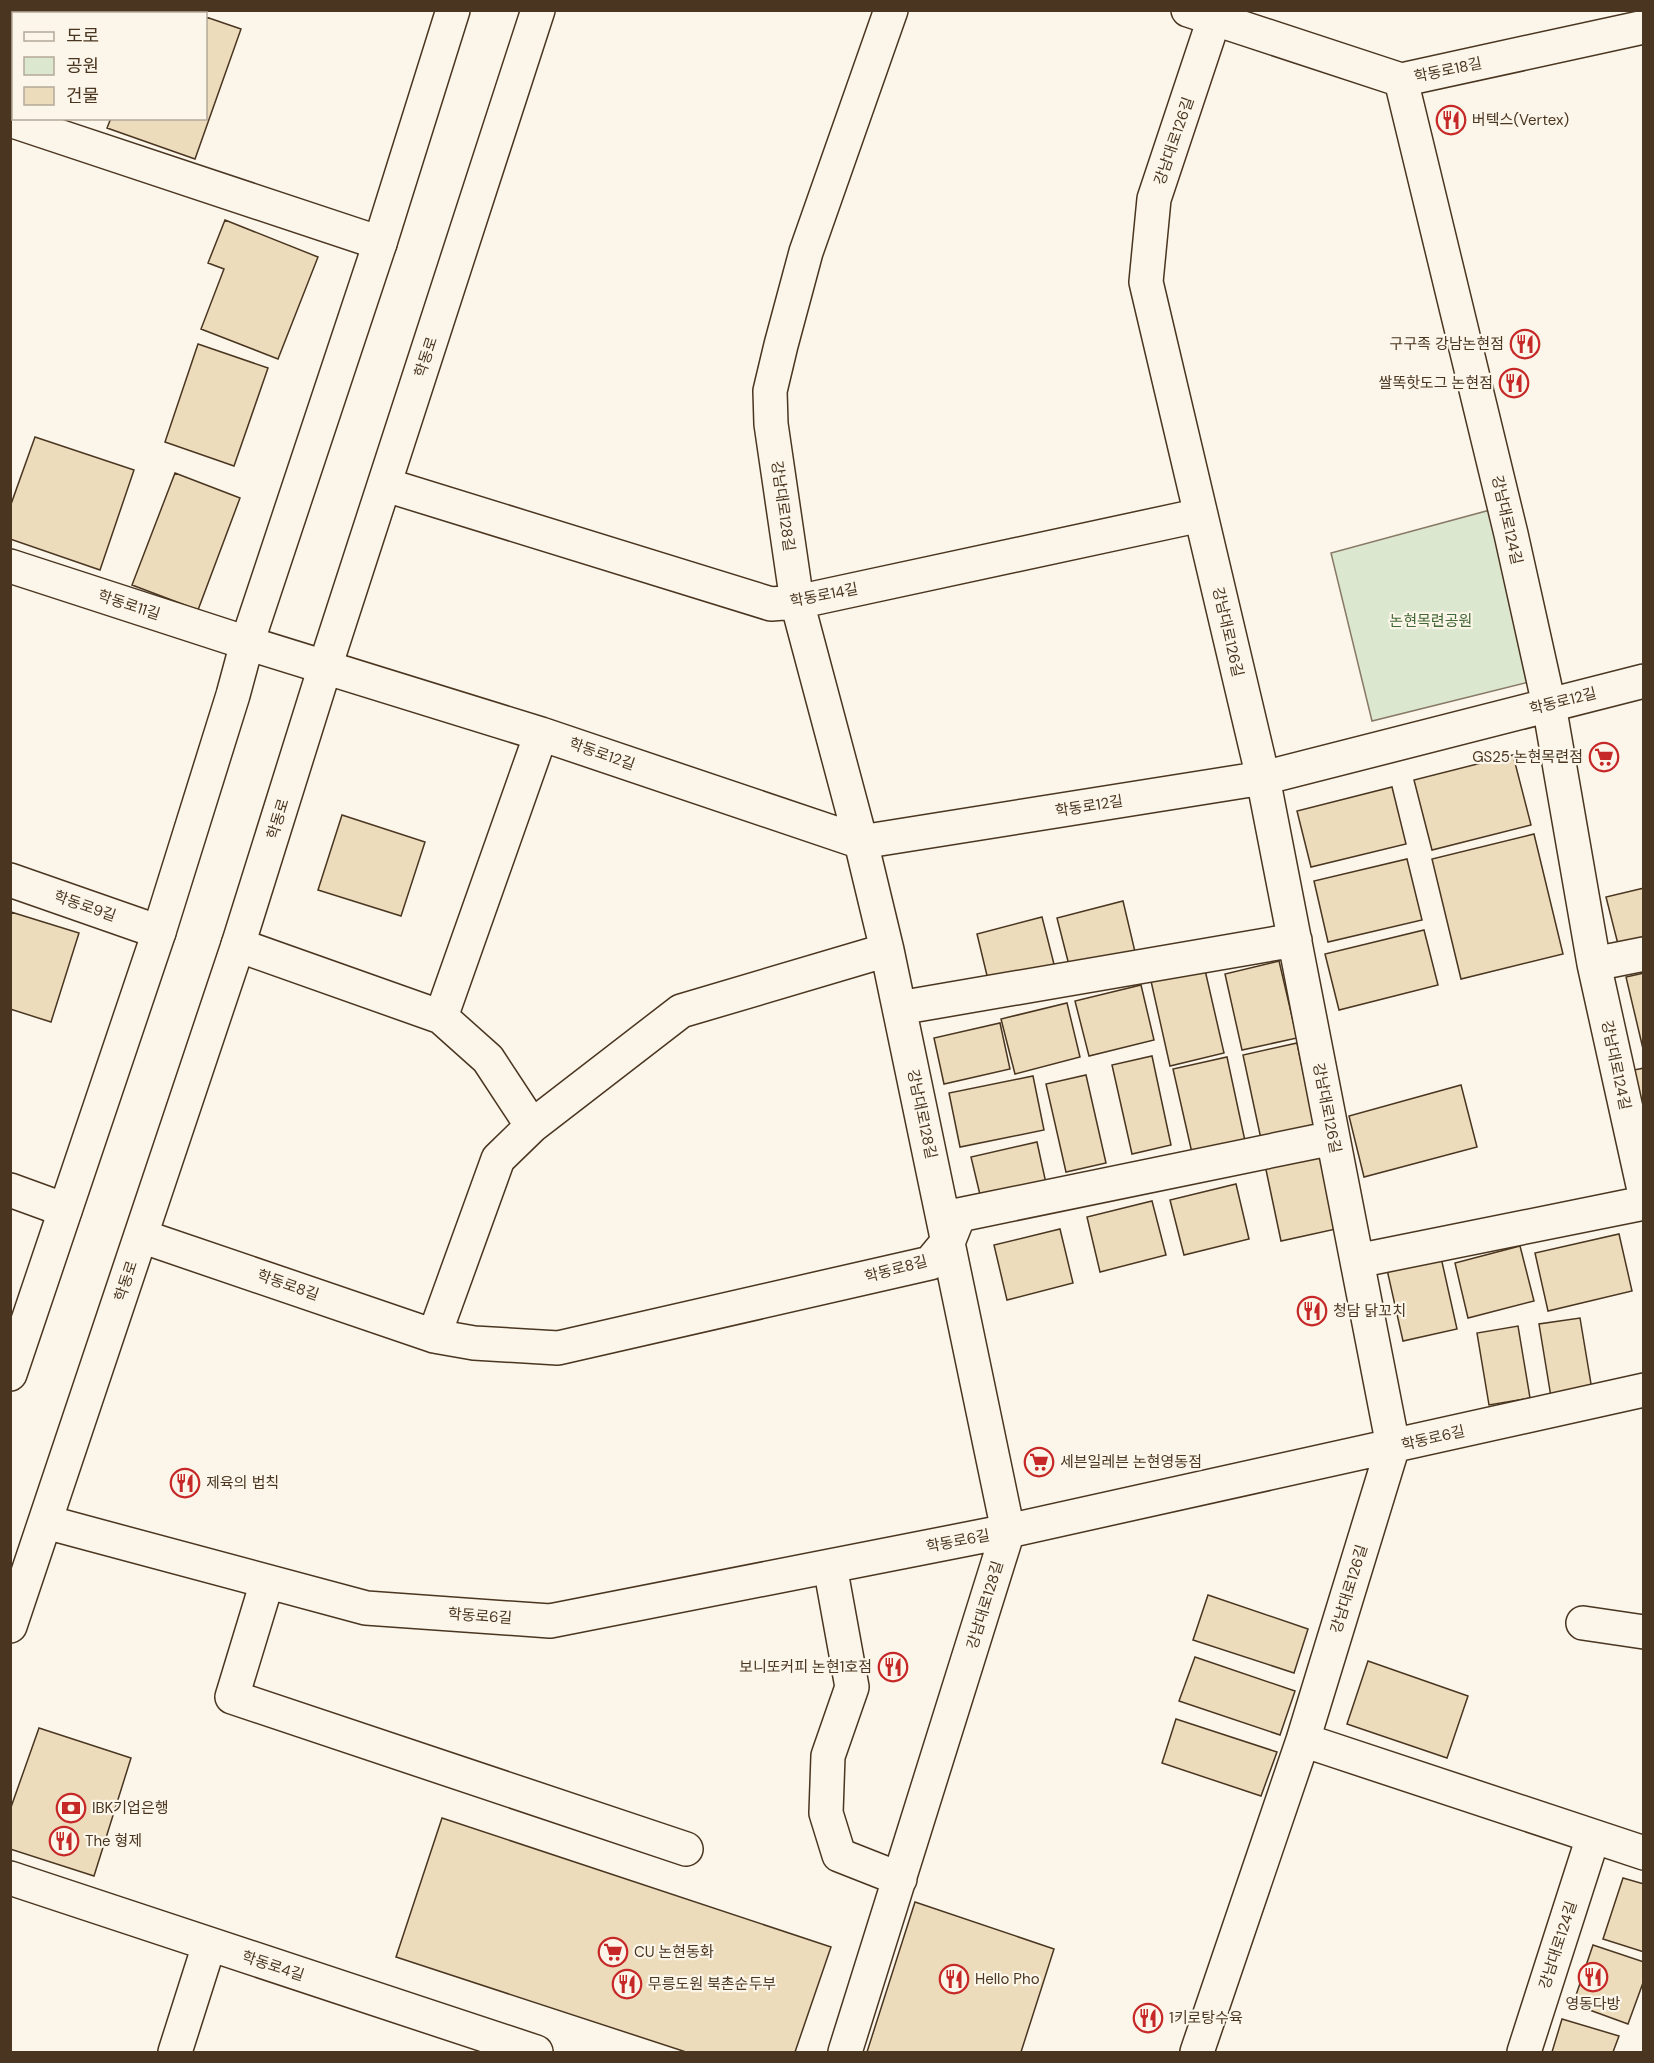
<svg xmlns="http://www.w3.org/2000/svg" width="1654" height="2063" viewBox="0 0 1654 2063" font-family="'DM Sans','Noto Sans KR',sans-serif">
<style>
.green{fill:#dce7d0;stroke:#887966;stroke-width:1.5}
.building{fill:#ecdcbc;stroke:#4a3520;stroke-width:1.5}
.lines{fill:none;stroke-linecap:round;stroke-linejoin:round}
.minor-casing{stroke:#4a3520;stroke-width:36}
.major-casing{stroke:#4a3520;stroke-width:36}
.minor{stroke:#fbf6e9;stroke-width:33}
.major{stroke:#fbf6e9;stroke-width:33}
.labels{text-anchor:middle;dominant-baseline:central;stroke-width:4.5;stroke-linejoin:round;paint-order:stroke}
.street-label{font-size:15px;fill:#4a3520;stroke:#fbf6e9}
.poi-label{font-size:15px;fill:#4a3520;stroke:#fbf6e9;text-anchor:start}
.park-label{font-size:15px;fill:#436837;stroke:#fbf6e9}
</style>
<rect width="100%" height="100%" fill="#fbf6e9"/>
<path class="green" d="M 1490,510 L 1529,682 L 1372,721 L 1331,553 Z"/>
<path class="building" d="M 149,10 L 188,10 L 197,14 L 148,14 Z
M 206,17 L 241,29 L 195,159 L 107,128 L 111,118 L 206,118 Z
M 225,220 L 318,257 L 278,359 L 201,329 L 224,269 L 208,263 Z
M 198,344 L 268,368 L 234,466 L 165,442 Z
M 35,437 L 134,470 L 100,570 L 10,539 L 10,507 Z
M 175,473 L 240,498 L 198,610 L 132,585 Z
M 1513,755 L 1531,825 L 1432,850 L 1414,780 Z
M 1392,787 L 1406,844 L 1311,867 L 1297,811 Z
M 342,815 L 425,842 L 401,916 L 318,890 Z
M 1534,834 L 1563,954 L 1461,979 L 1432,859 Z
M 1407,859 L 1422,920 L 1328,942 L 1314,881 Z
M 1644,888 L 1644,946 L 1620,952 L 1606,897 Z
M 1123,901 L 1136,956 L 1071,973 L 1057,918 Z
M 11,912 L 79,933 L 51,1022 L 10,1009 Z
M 1042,917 L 1056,972 L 990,988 L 977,934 Z
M 1424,930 L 1438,985 L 1339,1010 L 1325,954 Z
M 1279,961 L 1297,1038 L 1242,1050 L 1225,974 Z
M 1205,970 L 1224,1053 L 1170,1066 L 1151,981 Z
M 1644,973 L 1644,1053 L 1626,977 Z
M 1141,985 L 1154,1040 L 1089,1056 L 1075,1001 Z
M 1067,1003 L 1080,1057 L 1015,1074 L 1001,1019 Z
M 1000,1023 L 1010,1069 L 944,1084 L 934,1038 Z
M 1297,1043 L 1315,1127 L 1261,1139 L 1243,1055 Z
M 1152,1056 L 1171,1145 L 1132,1154 L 1112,1065 Z
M 1227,1057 L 1245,1141 L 1192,1153 L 1173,1069 Z
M 1644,1068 L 1644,1113 L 1634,1070 Z
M 1086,1075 L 1106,1163 L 1066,1172 L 1046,1084 Z
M 1033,1076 L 1044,1130 L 960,1147 L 949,1093 Z
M 1461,1085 L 1477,1147 L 1364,1177 L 1349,1116 Z
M 1037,1142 L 1047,1188 L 982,1203 L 971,1157 Z
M 1319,1153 L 1336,1229 L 1281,1241 L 1265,1165 Z
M 1236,1184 L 1249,1239 L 1184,1255 L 1170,1200 Z
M 1152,1201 L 1166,1255 L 1100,1272 L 1087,1217 Z
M 1060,1229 L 1073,1283 L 1007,1300 L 994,1245 Z
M 1619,1234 L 1632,1291 L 1548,1311 L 1535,1253 Z
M 1520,1246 L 1534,1301 L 1468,1318 L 1455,1263 Z
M 1440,1253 L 1457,1329 L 1403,1341 L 1386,1265 Z
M 1580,1318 L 1592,1390 L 1551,1397 L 1539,1324 Z
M 1518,1326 L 1530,1398 L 1489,1405 L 1477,1333 Z
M 1208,1595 L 1308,1629 L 1294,1673 L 1193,1640 Z
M 1195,1657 L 1295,1691 L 1280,1735 L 1179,1701 Z
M 1368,1661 L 1468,1696 L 1447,1758 L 1347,1724 Z
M 1176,1719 L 1277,1752 L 1261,1796 L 1162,1763 Z
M 39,1728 L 131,1758 L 94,1876 L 10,1849 L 10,1810 Z
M 442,1818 L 831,1947 L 795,2052 L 686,2052 L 396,1957 Z
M 1623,1878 L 1644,1884 L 1644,1952 L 1603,1939 Z
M 915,1902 L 1054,1949 L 1021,2052 L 867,2052 Z
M 1593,1945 L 1644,1962 L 1644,1980 L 1628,2024 L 1573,2004 Z
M 1562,2019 L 1619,2036 L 1613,2052 L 1552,2052 Z"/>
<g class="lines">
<g class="minor-casing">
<path id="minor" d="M 1188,10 L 1401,80 L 1644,27
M 1401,80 L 1511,534 L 1549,705 L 1594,964 L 1644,1190
M 10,120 L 380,243
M 386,485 L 771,604 L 797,602 L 1201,515
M 10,566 L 247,643 L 541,734 L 861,842 L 1263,778 L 1644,681
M 10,880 L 159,932
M 238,945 L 441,1017
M 1594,964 L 1644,954
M 899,1008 L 1295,940
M 532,1126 L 488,1059 L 441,1017 L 541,734
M 10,1190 L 65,1210
M 141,1236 L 434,1336 L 474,1343 L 558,1348 L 930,1263 L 949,1240 L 959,1215 L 1333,1138
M 1357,1261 L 1644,1203
M 434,1336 L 498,1159 L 532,1126 L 681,1011 L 887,950
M 46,1522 L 366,1608 L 550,1621 L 1008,1531 L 1644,1390
M 830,1566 L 852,1687 L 828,1756 L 826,1813 L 839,1855 L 900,1879
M 267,1582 L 232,1697 L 686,1849
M 1583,1623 L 1644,1632
M 1303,1740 L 1644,1853
M 10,1878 L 536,2052
M 175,2052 L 209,1945
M 845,2052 L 1008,1531 L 887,950 L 861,842 L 797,602 L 771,424 L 770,391 L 781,345 L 806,252 L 891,10
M 1197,2052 L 1303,1740 L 1393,1446 L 1263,778 L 1146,282 L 1154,199 L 1217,10
M 1524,2052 L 1593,1837"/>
</g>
<g class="major-casing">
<path id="major" d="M 10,1374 L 159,932 L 233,695 L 247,643 L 380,243 L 453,10
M 10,1626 L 238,945 L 325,667 L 538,10"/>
</g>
<use href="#minor" class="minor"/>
<use href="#major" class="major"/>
</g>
<defs>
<g id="restaurant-ring" transform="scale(1.5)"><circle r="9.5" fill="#fbf6e9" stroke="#c62828" stroke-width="1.5"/><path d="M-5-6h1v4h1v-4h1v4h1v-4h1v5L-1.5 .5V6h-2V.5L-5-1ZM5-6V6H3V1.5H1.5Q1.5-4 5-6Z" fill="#c62828"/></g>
<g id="supermarket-ring" transform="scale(1.5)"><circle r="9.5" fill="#fbf6e9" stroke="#c62828" stroke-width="1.5"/><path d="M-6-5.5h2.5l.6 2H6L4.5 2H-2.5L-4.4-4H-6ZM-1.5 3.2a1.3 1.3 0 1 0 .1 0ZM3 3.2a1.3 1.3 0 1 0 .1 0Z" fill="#c62828"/></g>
<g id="bank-ring" transform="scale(1.5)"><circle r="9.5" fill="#fbf6e9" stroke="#c62828" stroke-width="1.5"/><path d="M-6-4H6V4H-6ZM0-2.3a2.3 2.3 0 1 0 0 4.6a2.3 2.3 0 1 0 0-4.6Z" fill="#c62828"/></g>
</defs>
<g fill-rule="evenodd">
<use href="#restaurant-ring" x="1451" y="120"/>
<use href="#restaurant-ring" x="1525" y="344"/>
<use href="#restaurant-ring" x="1514" y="383"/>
<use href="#supermarket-ring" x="1604" y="757"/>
<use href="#restaurant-ring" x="1312" y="1311"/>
<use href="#supermarket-ring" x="1039" y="1462"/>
<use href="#restaurant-ring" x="185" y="1483"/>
<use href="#restaurant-ring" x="893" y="1667"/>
<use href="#bank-ring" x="71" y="1808"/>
<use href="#restaurant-ring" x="64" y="1841"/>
<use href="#supermarket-ring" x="613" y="1952"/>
<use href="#restaurant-ring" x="1593" y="1977"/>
<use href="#restaurant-ring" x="954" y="1979"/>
<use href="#restaurant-ring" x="627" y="1984"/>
<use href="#restaurant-ring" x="1148" y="2018"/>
</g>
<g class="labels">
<g class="street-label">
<text transform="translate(1448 70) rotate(-12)">학동로18길</text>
<text transform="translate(1174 141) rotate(-71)">강남대로126길</text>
<text transform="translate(426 357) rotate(-72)">학동로</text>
<text transform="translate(783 506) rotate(82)">강남대로128길</text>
<text transform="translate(1507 520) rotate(77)">강남대로124길</text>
<text transform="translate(824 595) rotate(-11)">학동로14길</text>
<text transform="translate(129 605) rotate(18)">학동로11길</text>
<text transform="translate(1228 632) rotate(77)">강남대로126길</text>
<text transform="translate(1563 701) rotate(-14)">학동로12길</text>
<text transform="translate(602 754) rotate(19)">학동로12길</text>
<text transform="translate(1089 806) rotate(-9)">학동로12길</text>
<text transform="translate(278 819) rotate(-73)">학동로</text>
<text transform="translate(85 906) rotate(19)">학동로9길</text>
<text transform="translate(1616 1065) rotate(78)">강남대로124길</text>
<text transform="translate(1327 1108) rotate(79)">강남대로126길</text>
<text transform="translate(922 1114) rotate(78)">강남대로128길</text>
<text transform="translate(896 1269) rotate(-15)">학동로8길</text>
<text transform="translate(126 1281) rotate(-72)">학동로</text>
<text transform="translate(288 1285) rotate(19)">학동로8길</text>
<text transform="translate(1433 1438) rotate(-13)">학동로6길</text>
<text transform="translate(958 1541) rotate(-11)">학동로6길</text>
<text transform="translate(1349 1589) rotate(-73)">강남대로126길</text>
<text transform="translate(985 1605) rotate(-73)">강남대로128길</text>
<text transform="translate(480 1616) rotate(4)">학동로6길</text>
<text transform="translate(1558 1945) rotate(-72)">강남대로124길</text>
<text transform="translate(273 1966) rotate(18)">학동로4길</text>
</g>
<g class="poi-label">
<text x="1472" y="120">버텍스(Vertex)</text>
<text x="1504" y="344" text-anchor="end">구구족 강남논현점</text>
<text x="1493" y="383" text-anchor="end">쌀똑핫도그 논현점</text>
<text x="1583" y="757" text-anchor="end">GS25 논현목련점</text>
<text x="1333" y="1311">청담 닭꼬치</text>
<text x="1060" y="1462">세븐일레븐 논현영동점</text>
<text x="206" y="1483">제육의 법칙</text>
<text x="872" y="1667" text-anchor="end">보니또커피 논현1호점</text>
<text x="92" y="1808">IBK기업은행</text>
<text x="85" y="1841">The 형제</text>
<text x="634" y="1952">CU 논현동화</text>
<text x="975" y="1979">Hello Pho</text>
<text x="648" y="1984">무릉도원 북촌순두부</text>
<text x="1593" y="2004" text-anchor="middle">영동다방</text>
<text x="1169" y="2018">1키로탕수육</text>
</g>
<g class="park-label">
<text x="1431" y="621">논현목련공원</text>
</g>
</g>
<rect width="1654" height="2063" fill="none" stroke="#4a3520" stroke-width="24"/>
<rect x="12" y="12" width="195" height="108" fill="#fbf6e9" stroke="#b4a999" stroke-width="1.5"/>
<rect x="24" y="32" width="30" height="9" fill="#fbf6e9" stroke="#b4a999" stroke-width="1.5"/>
<text x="66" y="42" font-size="18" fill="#4a3520">도로</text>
<rect x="24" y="57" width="30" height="18" fill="#dce7d0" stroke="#b4a999" stroke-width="1.5"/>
<text x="66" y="72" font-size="18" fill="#4a3520">공원</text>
<rect x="24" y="87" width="30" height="18" fill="#ecdcbc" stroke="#b4a999" stroke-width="1.5"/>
<text x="66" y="102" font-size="18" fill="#4a3520">건물</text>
</svg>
